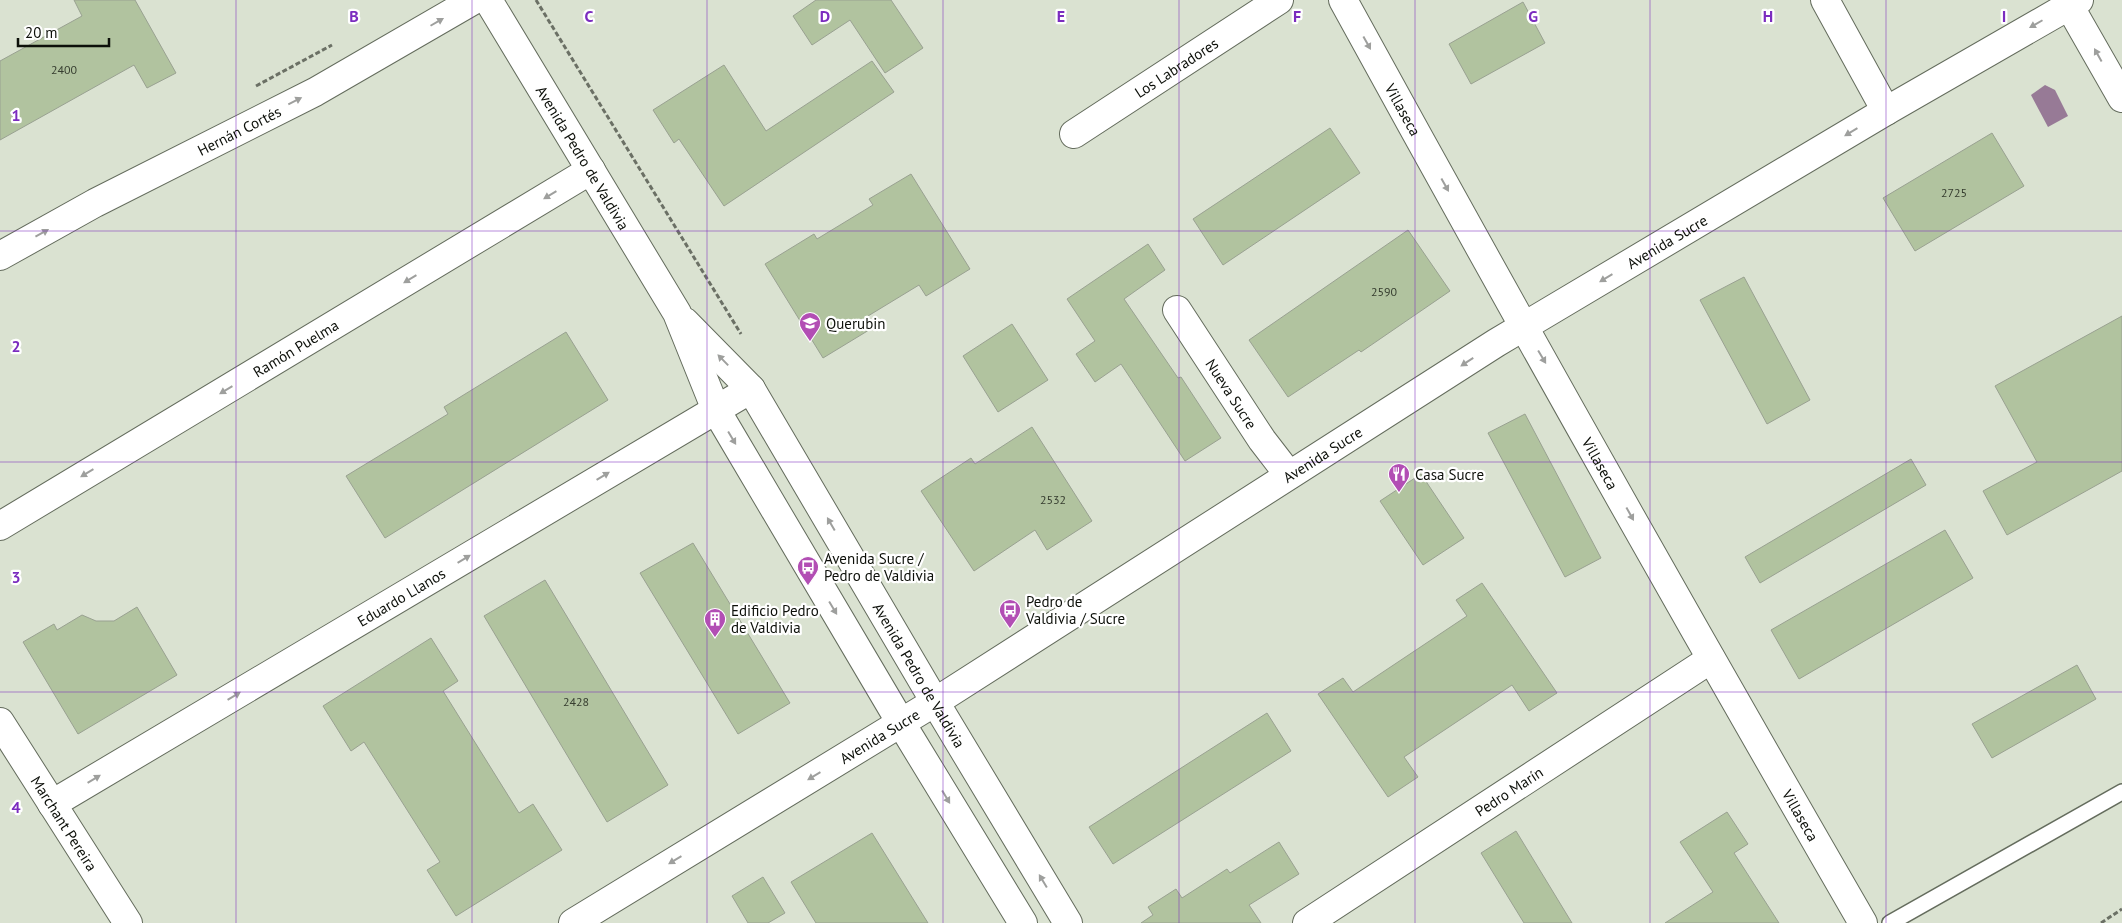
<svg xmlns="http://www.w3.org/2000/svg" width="2122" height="923" viewBox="0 0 2122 923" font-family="'PT Sans',sans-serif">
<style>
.water{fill:#977a96}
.building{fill:#b1c39f;stroke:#99a191}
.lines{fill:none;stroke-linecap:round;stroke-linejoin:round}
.service-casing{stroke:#646c5d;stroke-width:18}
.minor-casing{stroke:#646c5d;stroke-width:30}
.tertiary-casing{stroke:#646c5d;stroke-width:30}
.secondary-casing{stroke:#646c5d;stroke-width:30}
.path{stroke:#6b7065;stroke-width:3;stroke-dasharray:5 2.5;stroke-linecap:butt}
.service{stroke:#fff;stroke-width:15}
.minor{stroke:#fff;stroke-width:28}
.tertiary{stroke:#fff;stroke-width:28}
.secondary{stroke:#fff;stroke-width:28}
.oneway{fill:#9e9f9d}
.grid{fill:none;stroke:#7b2cbf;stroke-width:1;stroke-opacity:0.55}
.labels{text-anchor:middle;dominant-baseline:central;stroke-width:4.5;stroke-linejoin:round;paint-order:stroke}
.number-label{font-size:12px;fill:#363d2f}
.street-label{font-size:15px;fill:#0d100a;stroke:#fff}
.poi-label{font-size:15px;fill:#0d100a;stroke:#fff;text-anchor:start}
.grid-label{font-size:16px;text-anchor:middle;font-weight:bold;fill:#7b2cbf;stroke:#fff;stroke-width:4.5;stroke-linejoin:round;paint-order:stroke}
</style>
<rect width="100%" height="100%" fill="#dae2d1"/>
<path class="water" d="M 2045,85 L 2055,90 L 2068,116 L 2048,127 L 2031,95 Z"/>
<path class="building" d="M 74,0 L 135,0 L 176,73 L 147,88 L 134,65 L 0,140 L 0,61 L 82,16 Z
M 816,0 L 891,0 L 923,48 L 885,73 L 850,20 L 812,45 L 793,16 Z
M 1523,2 L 1545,43 L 1471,84 L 1449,44 Z
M 872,61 L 894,92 L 724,206 L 679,139 L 674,143 L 653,110 L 724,65 L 766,131 Z
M 1330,128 L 1360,173 L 1223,265 L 1193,219 Z
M 1992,133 L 2024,186 L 1915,251 L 1883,198 Z
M 911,174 L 970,269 L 926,296 L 919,285 L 868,316 L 874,327 L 823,358 L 765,264 L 814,234 L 817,239 L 873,205 L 869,199 Z
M 1408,230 L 1450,291 L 1361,352 L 1359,350 L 1288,397 L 1249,340 Z
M 1148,244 L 1165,270 L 1124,299 L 1178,378 L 1181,377 L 1221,438 L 1185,461 L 1121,364 L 1095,382 L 1076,354 L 1095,341 L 1067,299 Z
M 1744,277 L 1810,400 L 1767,424 L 1700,300 Z
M 2122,316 L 2122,471 L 2007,535 L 1983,491 L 2037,462 L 1995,386 Z
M 1012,324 L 1048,380 L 998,412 L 963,356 Z
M 566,332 L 608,400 L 385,538 L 346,476 L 448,414 L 444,407 Z
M 1525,414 L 1601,558 L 1565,577 L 1488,433 Z
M 1032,427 L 1092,521 L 1047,550 L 1035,530 L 974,571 L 921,491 L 971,458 L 975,464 Z
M 1911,459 L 1926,485 L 1760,583 L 1745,557 Z
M 1421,474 L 1464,538 L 1423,565 L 1380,501 Z
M 1945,530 L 1973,578 L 1799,679 L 1771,630 Z
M 693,543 L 790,703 L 738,734 L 640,573 Z
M 545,580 L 668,785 L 607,822 L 484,616 Z
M 1482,583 L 1557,693 L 1529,711 L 1512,685 L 1404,757 L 1418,777 L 1388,797 L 1318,694 L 1343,678 L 1353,692 L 1467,616 L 1456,600 Z
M 137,607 L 177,675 L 78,734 L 23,642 L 54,624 L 57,630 L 82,615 L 96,621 L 114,621 Z
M 431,638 L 458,681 L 443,691 L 519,813 L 533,804 L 562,850 L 456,916 L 427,870 L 440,862 L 364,742 L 351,751 L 323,706 Z
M 2077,665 L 2096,699 L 1992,758 L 1972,724 Z
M 1267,713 L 1291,751 L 1113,864 L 1089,827 Z
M 1727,812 L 1748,844 L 1734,853 L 1779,923 L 1665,923 L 1713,892 L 1680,842 Z
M 1516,831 L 1572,923 L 1524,923 L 1481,853 Z
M 872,833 L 928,923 L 816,923 L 791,882 Z
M 1279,842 L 1299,874 L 1249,905 L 1261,923 L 1141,923 L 1153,915 L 1148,907 L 1176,889 L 1182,898 L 1227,869 L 1230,873 Z
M 763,877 L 785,913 L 768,923 L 748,923 L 732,896 Z"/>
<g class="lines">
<g class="service-casing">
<path id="service" d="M 1890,923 L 2122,792"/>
</g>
<g class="minor-casing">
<g id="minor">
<path id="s1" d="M 1343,0 C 1513,310 1686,617 1863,923"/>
<path d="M 1825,0 L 1886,111"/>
<path id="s2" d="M 1074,134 L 1279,0"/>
<path id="s3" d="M 0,256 L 95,203 L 315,92 L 474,0"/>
<path id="s4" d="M 1177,310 L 1262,440 L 1289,475"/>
<path id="s5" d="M 0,526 L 591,170"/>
<path id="s6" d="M 0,722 L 128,923"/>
<path id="s7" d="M 52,804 L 751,389"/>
<path id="s8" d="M 1307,923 L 1711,659"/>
</g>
</g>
<g class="tertiary-casing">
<g id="tertiary">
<path d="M 2066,0 L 2122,98"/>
<path id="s9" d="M 573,923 L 935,702 L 1496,343 L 1886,111 L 2079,0"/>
</g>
</g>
<g class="secondary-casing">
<g id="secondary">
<path id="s10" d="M 488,0 L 677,313 L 716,410 L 901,723 L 1023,923"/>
<path id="s11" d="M 685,322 L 751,389 L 935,702 L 1068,923"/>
</g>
</g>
<path class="path" d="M 536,0 L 741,334
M 256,86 L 332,45
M 2101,923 L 2122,909"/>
<use href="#service" class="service"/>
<use href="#minor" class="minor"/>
<use href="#tertiary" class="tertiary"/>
<use href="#secondary" class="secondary"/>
</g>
<defs><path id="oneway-solid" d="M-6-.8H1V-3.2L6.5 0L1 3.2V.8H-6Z" transform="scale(1.25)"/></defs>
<g class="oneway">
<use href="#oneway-solid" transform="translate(437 22) rotate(-30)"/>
<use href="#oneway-solid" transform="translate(2036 24) rotate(150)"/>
<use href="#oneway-solid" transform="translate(1367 43) rotate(61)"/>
<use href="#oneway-solid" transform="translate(2098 55) rotate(-119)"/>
<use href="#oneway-solid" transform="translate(295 101) rotate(-27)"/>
<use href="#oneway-solid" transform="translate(1851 132) rotate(149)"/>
<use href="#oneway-solid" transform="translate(1445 185) rotate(61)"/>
<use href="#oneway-solid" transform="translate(550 195) rotate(149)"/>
<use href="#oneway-solid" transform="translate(42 233) rotate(-29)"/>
<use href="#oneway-solid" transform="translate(1606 278) rotate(149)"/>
<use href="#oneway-solid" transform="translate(410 279) rotate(149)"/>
<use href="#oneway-solid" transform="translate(1542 357) rotate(59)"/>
<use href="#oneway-solid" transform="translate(723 360) rotate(-134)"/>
<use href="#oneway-solid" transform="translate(1467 362) rotate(147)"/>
<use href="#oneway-solid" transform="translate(226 390) rotate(149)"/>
<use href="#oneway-solid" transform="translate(732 438) rotate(59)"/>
<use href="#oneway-solid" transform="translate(87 473) rotate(149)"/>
<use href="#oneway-solid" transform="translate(603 476) rotate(-31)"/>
<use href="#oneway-solid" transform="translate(1630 514) rotate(61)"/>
<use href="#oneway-solid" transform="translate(831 524) rotate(-120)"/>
<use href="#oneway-solid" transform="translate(464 559) rotate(-31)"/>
<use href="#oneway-solid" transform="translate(833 608) rotate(59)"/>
<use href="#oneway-solid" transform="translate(234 696) rotate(-31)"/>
<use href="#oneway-solid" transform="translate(814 776) rotate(149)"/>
<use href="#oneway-solid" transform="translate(94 779) rotate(-31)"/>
<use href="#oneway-solid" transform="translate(946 797) rotate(59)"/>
<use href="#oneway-solid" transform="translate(675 860) rotate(149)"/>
<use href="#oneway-solid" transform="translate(1043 881) rotate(-121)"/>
</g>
<path class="grid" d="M 236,0 L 236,923M 472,0 L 472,923M 707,0 L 707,923M 943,0 L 943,923M 1179,0 L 1179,923M 1415,0 L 1415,923M 1650,0 L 1650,923M 1886,0 L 1886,923M 0,231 L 2122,231M 0,462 L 2122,462M 0,692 L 2122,692"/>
<defs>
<g id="school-pin" transform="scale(1.125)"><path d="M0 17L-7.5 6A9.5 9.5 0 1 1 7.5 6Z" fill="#b24eb4" stroke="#fff"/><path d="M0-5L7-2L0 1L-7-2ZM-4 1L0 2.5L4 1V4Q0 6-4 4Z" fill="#fff"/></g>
<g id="restaurant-pin" transform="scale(1.125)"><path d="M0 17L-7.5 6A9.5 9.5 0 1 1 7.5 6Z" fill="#b24eb4" stroke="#fff"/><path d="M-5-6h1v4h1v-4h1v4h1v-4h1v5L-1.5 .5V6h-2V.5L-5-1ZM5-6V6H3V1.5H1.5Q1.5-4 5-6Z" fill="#fff"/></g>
<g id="bus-pin" transform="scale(1.125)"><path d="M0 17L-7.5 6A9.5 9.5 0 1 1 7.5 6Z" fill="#b24eb4" stroke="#fff"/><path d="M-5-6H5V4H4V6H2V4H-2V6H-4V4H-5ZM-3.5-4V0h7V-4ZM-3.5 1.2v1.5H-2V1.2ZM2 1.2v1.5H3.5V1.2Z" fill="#fff"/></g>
<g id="building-pin" transform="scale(1.125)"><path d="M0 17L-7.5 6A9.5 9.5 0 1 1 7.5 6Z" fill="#b24eb4" stroke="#fff"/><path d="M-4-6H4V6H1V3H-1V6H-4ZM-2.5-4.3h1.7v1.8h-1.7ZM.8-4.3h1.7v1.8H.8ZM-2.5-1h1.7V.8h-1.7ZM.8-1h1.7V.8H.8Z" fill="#fff"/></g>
</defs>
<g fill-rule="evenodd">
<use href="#school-pin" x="810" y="323"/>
<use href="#restaurant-pin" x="1399" y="474"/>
<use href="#bus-pin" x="808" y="567"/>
<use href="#bus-pin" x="1010" y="610"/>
<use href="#building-pin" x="715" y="619"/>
</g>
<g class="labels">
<g class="number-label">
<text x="64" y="69">2400</text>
<text x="1954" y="192">2725</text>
<text x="1384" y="291">2590</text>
<text x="1053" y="499">2532</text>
<text x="576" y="701">2428</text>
</g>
<g class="street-label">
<text stroke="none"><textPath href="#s2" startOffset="122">Los Labradores</textPath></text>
<text stroke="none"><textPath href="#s1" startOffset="125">Villaseca</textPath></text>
<text stroke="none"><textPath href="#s3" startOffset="270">Hernán Cortés</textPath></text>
<text stroke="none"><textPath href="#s10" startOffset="184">Avenida Pedro de Valdivia</textPath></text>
<text stroke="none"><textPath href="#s9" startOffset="1289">Avenida Sucre</textPath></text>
<text stroke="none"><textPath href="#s5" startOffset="345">Ramón Puelma</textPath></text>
<text stroke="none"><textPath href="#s4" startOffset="100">Nueva Sucre</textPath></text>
<text stroke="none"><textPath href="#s9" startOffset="884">Avenida Sucre</textPath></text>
<text stroke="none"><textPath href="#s1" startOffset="530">Villaseca</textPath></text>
<text stroke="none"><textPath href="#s7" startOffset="406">Eduardo Llanos</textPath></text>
<text stroke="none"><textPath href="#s11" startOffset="426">Avenida Pedro de Valdivia</textPath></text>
<text stroke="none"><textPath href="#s9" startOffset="359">Avenida Sucre</textPath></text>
<text stroke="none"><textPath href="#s8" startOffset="241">Pedro Marín</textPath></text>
<text stroke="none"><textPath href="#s1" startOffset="935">Villaseca</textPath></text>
<text stroke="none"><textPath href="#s6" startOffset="120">Marchant Pereira</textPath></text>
</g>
<g class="poi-label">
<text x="826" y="323">Querubin</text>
<text x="1415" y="474">Casa Sucre</text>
<text x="824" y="558">Avenida Sucre /<tspan x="824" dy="17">Pedro de Valdivia</tspan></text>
<text x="1026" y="601">Pedro de<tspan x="1026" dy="17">Valdivia / Sucre</tspan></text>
<text x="731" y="610">Edificio Pedro<tspan x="731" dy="17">de Valdivia</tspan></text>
</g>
</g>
<g class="grid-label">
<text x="354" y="22">B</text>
<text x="589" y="22">C</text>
<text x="825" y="22">D</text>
<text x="1061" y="22">E</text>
<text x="1297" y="22">F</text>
<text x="1533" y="22">G</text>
<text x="1768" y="22">H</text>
<text x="2004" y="22">I</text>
<text x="16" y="121">1</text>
<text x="16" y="352">2</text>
<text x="16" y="583">3</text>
<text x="16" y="813">4</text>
</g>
<path d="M18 38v8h91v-8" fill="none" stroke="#0d100a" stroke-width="2.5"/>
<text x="25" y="38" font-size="15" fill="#0d100a" stroke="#ffffff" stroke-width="4" paint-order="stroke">20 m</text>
</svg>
